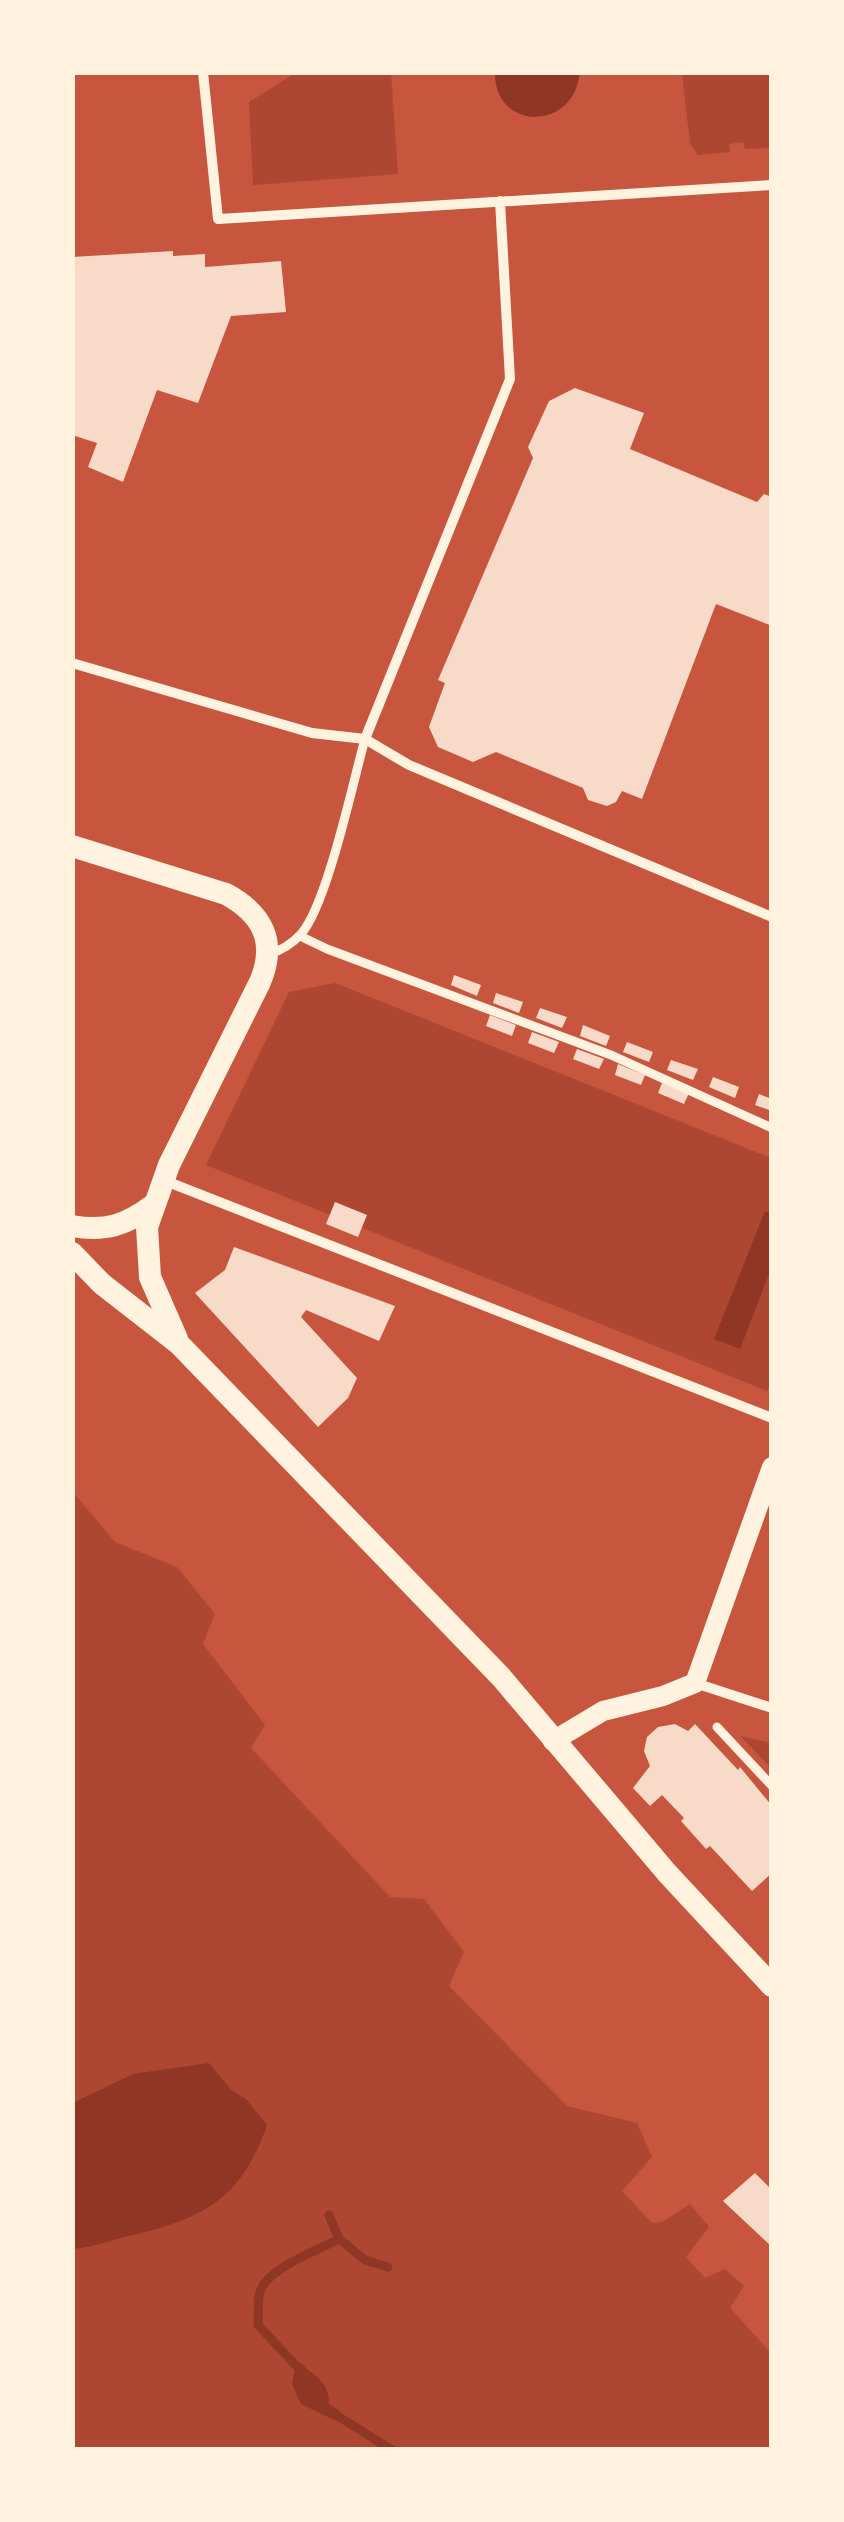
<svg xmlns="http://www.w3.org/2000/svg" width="844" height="2522" viewBox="0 0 844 2522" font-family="'Fira Sans Condensed',sans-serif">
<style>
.green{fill:#ae4732}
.water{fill:#8f3625}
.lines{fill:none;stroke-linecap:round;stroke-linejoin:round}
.stream{stroke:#8f3625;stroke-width:9}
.building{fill:#f7dbc8}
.pedestrian{stroke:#fff3e0;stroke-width:9}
.minor{stroke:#fff3e0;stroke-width:10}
.secondary{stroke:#fff3e0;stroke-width:20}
.primary{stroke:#fff3e0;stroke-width:22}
</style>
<rect width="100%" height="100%" fill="#c8553d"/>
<path class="green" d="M 297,72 L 391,73 L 398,174 L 253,185 L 249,102 Z
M 682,73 L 771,73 L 771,148 L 745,149 L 743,142 L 729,144 L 730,152 L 698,155 L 690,144 Z
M 335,983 L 771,1158 L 771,1381 L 767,1391 L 206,1165 L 289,992 Z
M 72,1491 L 115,1542 L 177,1567 L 215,1614 L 203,1644 L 265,1725 L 251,1748 L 390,1897 L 424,1899 L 464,1952 L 449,1986 L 567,2106 L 637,2123 L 652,2157 L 622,2191 L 652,2223 L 662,2222 L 690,2204 L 709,2227 L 686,2257 L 705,2278 L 725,2269 L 744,2286 L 730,2308 L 771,2353 L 771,2449 L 73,2449 Z
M 740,1736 L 771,1743 L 771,1768 Z"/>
<path class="water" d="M 580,72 C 574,133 494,130 495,73 Z
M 765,1211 L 771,1213 L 771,1269 L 740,1349 L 714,1339 Z
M 209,2063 L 231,2090 L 246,2099 L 267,2125 C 241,2201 200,2220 125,2237 C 107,2241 91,2248 73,2249 L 73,2103 L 133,2074 Z
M 300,2362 C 314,2378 329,2379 329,2404 L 340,2411 L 334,2420 L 301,2404 L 292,2384 L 296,2363 Z"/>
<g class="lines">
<path class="stream" d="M 339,2239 L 365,2260 L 388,2267
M 303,2373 L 258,2325 C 259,2315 257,2302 260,2292 C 266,2269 318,2250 339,2239 L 329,2215
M 328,2410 L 392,2450"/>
</g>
<path class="building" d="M 173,251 L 173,256 L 205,254 L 205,267 L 281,261 L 286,312 L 231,316 L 198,403 L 157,390 L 123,482 L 88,467 L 97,443 L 72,435 L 72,257 Z
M 575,388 L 644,413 L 630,449 L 757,502 L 764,494 L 772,497 L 772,626 L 716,604 L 642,799 L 622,791 L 616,802 L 607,806 L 588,800 L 583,788 L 496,752 L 473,762 L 438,747 L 429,727 L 445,683 L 438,680 L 533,458 L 528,447 L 549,401 Z
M 454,975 L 481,985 L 477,996 L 451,985 Z
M 496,993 L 523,1002 L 519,1013 L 493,1003 Z
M 540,1008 L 567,1017 L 562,1028 L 536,1018 Z
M 490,1015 L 516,1025 L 512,1036 L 486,1026 Z
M 583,1025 L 610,1036 L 606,1046 L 580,1036 Z
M 532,1032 L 559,1042 L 554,1053 L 528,1043 Z
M 627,1042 L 653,1052 L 649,1062 L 623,1052 Z
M 577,1049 L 604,1059 L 599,1069 L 573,1059 Z
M 671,1060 L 698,1069 L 693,1080 L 667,1070 Z
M 618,1064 L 645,1075 L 641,1085 L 615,1075 Z
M 713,1077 L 739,1087 L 735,1098 L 709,1087 Z
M 662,1083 L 689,1093 L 684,1104 L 658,1093 Z
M 759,1094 L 772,1099 L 772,1111 L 755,1105 Z
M 335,1202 L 367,1215 L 358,1237 L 326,1224 Z
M 234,1247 L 395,1306 L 379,1341 L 306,1310 L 301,1317 L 357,1378 L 348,1398 L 318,1427 L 195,1293 L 225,1270 Z
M 675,1724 L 688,1731 L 695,1724 L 738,1770 L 740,1767 L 772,1806 L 772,1873 L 752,1891 L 710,1846 L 706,1849 L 681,1821 L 684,1818 L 662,1795 L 650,1806 L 633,1788 L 650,1766 L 644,1751 L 647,1737 L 658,1727 Z
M 755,2173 L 772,2190 L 772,2247 L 723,2201 Z"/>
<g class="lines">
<path class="pedestrian" d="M 300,936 L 327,949 L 611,1055 L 772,1128
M 267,955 C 280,951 292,944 301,934 C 327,905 353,782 365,739
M 717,1727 L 772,1786"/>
<path class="minor" d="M 203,72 L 218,219 L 772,185
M 72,663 L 312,733 L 365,739
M 365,739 L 510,379 L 500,201
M 365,739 L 409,765 L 772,917
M 163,1180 L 772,1418
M 695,1683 L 772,1708"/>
<path class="secondary" d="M 553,1741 L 603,1711 L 663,1696 L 695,1683 L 772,1467"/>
<path class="primary" d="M 72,846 L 226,894 C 263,914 277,942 260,982 L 169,1165 L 147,1227 L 150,1277 L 177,1339
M 72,1226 C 106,1232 126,1225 153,1205
M 72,1253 L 102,1284 L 179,1344 L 501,1677 L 667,1873 L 772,1986"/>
</g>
<rect width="844" height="2522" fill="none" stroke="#fff3e0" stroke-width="150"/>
</svg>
